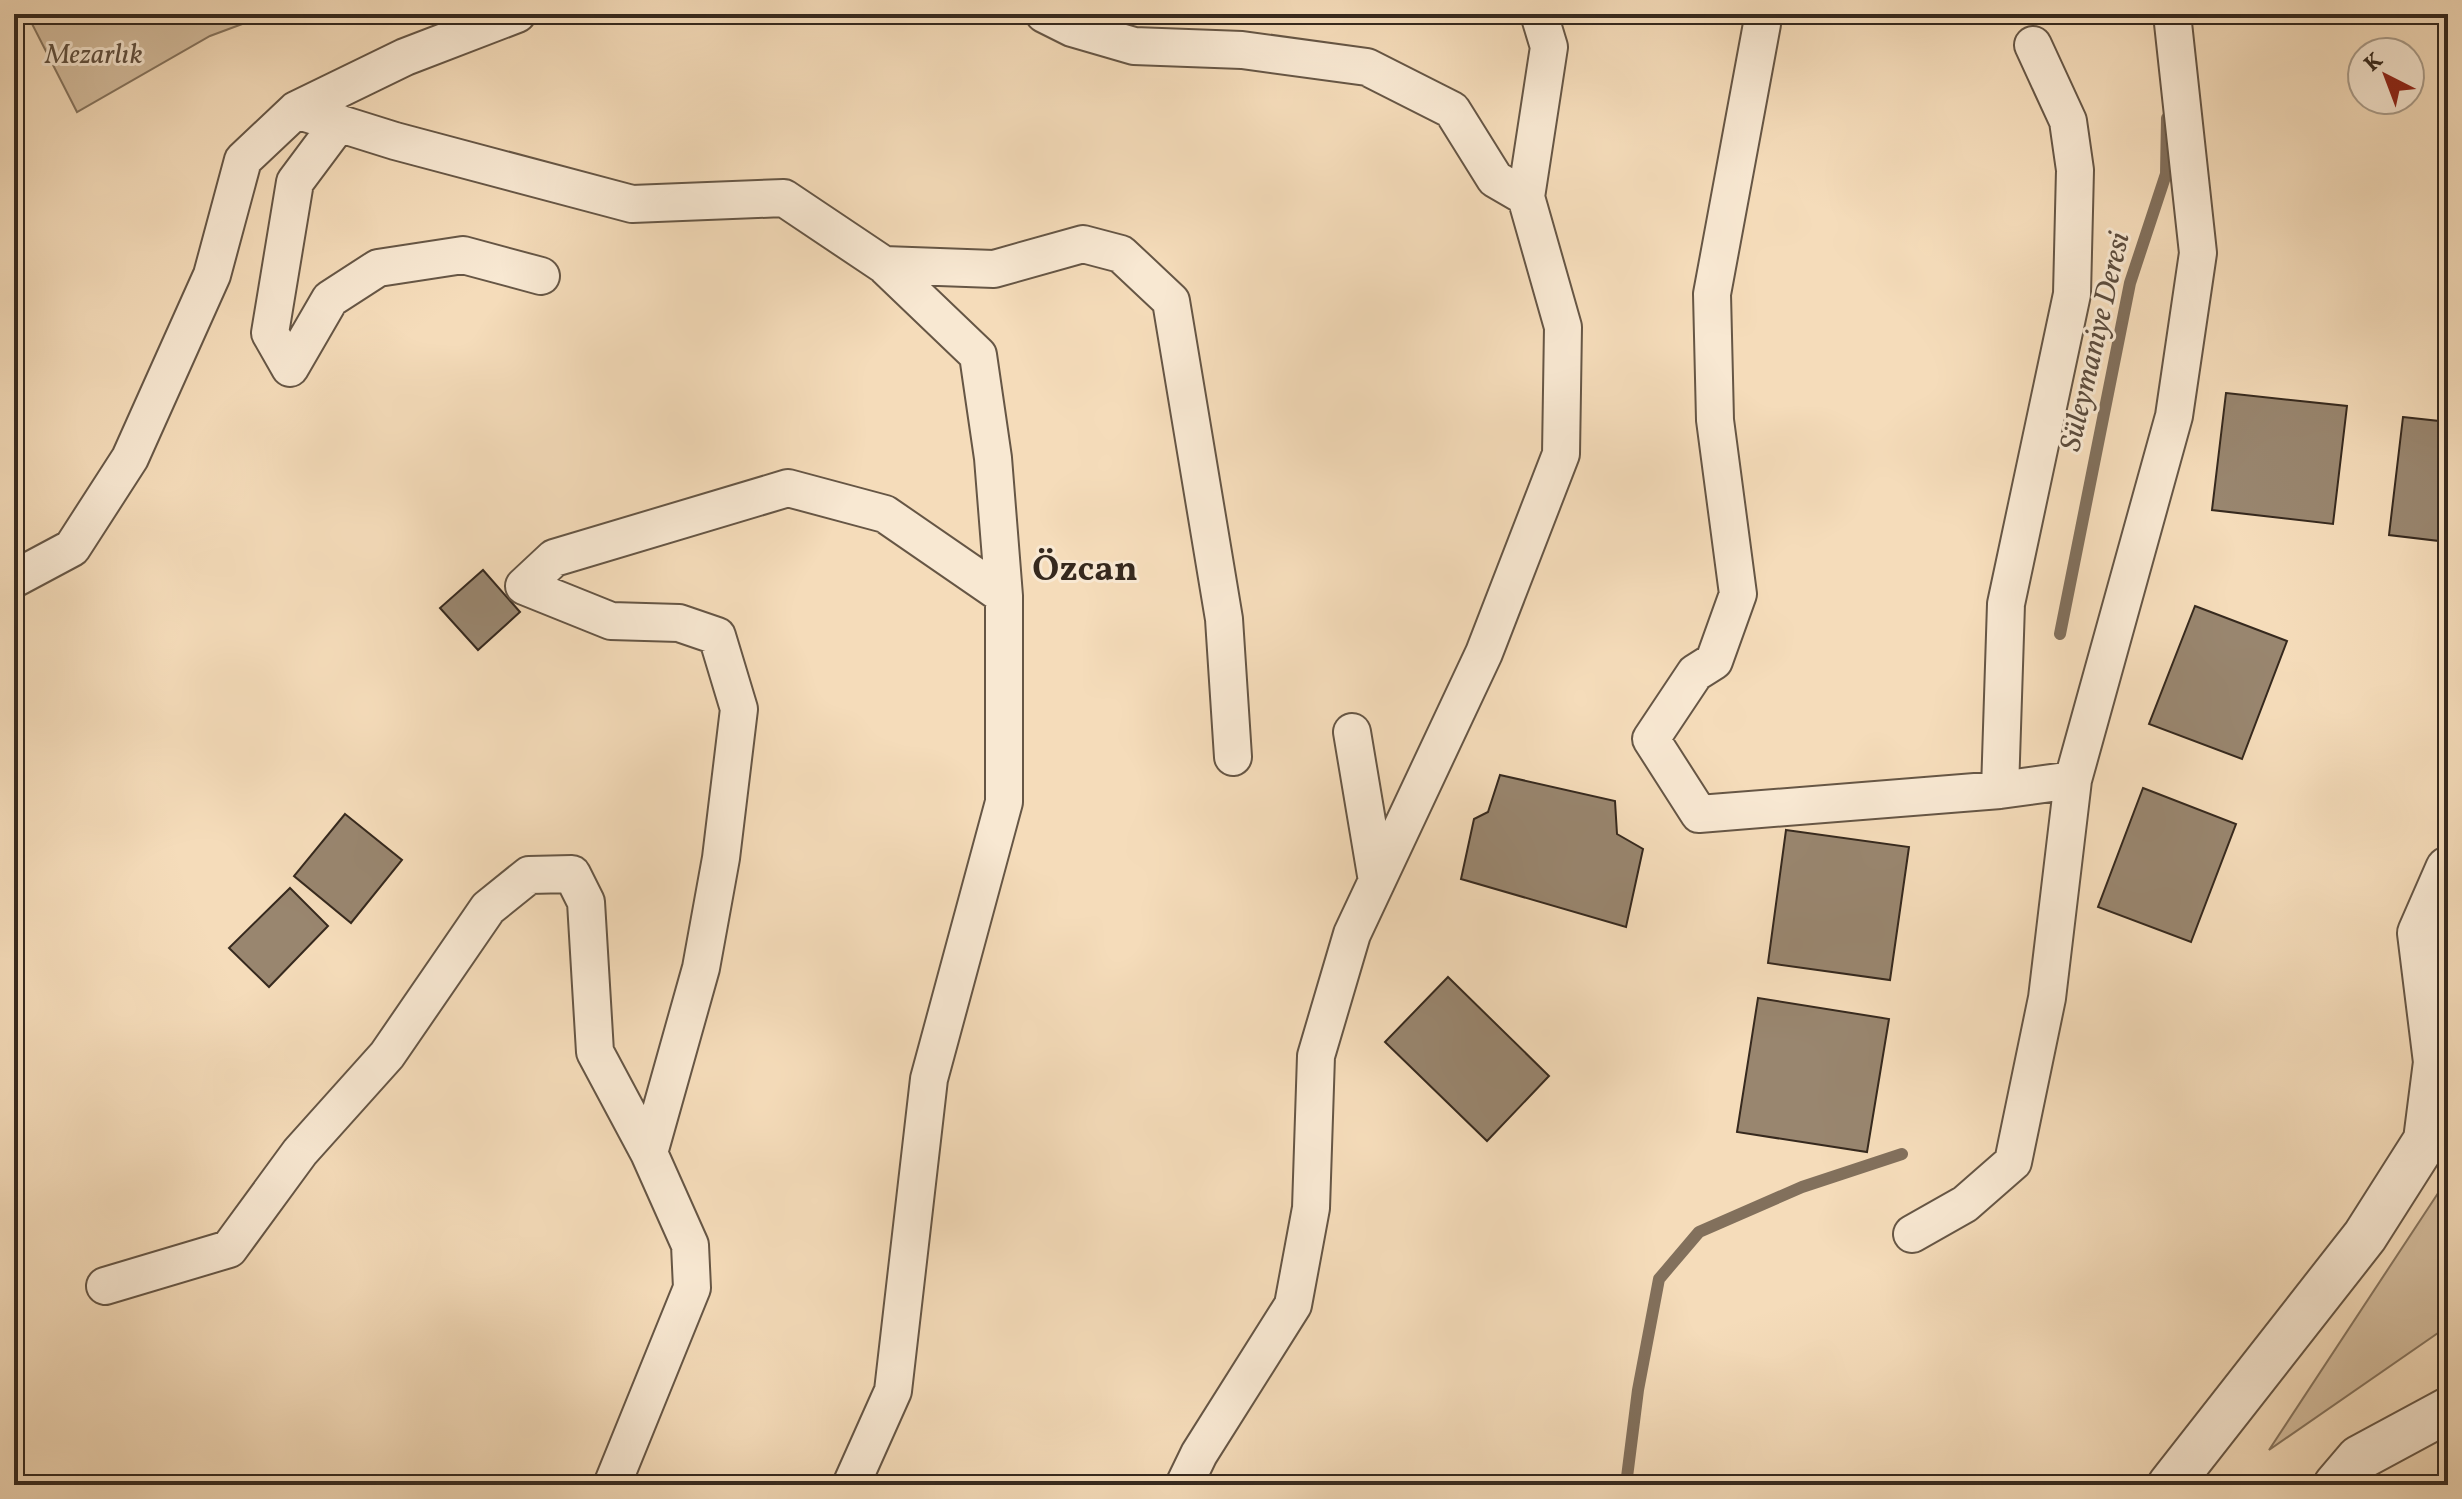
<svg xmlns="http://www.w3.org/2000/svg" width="2462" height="1499" viewBox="0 0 2462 1499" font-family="Vollkorn,serif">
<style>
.green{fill:#d5be9f;stroke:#86745e;stroke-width:2}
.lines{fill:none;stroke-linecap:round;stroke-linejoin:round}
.stream{stroke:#82705c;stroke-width:12}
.building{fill:#99866f;stroke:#36291e;stroke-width:2}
.minor-casing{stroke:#665645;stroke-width:40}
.tertiary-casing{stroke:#665645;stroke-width:48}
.minor{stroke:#f8e8d2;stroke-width:36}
.tertiary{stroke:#f8e8d2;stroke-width:44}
.labels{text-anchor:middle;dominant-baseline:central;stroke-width:6;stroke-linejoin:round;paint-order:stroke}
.park-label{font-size:28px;font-style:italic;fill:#5e4e3e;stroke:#f8e8d2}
.water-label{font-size:30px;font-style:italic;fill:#5c4c3d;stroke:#f8e8d2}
.district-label{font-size:36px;font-weight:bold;fill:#36291e;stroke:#f8e8d2}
</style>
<rect width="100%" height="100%" fill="#f5dcba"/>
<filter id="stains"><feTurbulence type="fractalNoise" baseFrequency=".0025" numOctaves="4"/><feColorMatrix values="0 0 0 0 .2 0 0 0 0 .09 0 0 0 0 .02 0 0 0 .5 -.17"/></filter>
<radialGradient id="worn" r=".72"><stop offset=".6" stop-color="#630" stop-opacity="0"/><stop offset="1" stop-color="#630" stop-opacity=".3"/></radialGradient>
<path class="green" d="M 27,14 L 269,14 L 210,36 L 77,112 Z
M 2448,1178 L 2448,1326 L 2269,1450 Z"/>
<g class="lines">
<path class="stream" d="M 2060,634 L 2130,283 L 2166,174 L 2167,118
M 1626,1485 L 1638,1390 L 1659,1279 L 1699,1232 L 1802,1187 L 1902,1154"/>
</g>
<path class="building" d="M 2226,393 L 2347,406 L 2333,524 L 2212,510 Z
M 2403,417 L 2448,422 L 2448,542 L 2389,535 Z
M 483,570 L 520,612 L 478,650 L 440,608 Z
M 2195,606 L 2287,641 L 2242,759 L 2149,724 Z
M 1500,775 L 1615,801 L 1617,834 L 1643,849 L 1626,927 L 1461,879 L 1474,819 L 1488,812 Z
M 2143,788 L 2236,824 L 2191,942 L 2098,907 Z
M 345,814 L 402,860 L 351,923 L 294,876 Z
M 1786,830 L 1909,847 L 1890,980 L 1768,963 Z
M 290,888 L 328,926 L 269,987 L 229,948 Z
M 1448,977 L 1549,1076 L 1487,1141 L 1385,1042 Z
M 1758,998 L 1889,1019 L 1867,1152 L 1737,1132 Z"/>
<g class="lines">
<g class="minor-casing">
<path id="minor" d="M 517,14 L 405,57 L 296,110 L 395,141 L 632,204 L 784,198 L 884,265 L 978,355 L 993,458 L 1004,596 L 1004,802 L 929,1079 L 893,1391 L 851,1485
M 1044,14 L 1072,28 L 1134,46 L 1242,50 L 1367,67 L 1452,110 L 1495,179 L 1526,197
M 1762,24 L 1712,294 L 1715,420 L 1738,594 L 1714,661 L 1695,673 L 1651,739 L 1699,814 L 2000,790 L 2073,780
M 339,123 L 295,182 L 270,333 L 290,368 L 330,299 L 378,268 L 463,255 L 541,276
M 884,265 L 994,269 L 1083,244 L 1121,254 L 1171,301 L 1224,619 L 1233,757
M 14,579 L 72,548 L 130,458 L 212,275 L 243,160 L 296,110
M 1352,732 L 1377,881
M 2000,790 L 2006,604 L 2072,294 L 2075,170 L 2068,121 L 2033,45
M 649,1153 L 701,968 L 721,858 L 739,709 L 717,636 L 679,623 L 611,621 L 524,586 L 554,558 L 788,488 L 885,514 L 1004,596
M 1912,1234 L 1965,1204 L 2013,1162 L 2047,998 L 2073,780 L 2174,416 L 2198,253 L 2172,14
M 105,1286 L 229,1249 L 300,1152 L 387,1055 L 488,908 L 529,875 L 572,874 L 586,902 L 595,1052 L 649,1153 L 690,1245 L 692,1288 L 612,1485
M 1184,1485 L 1199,1454 L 1293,1305 L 1311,1208 L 1316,1056 L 1352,934 L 1484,653 L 1561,454 L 1563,327 L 1526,197 L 1549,47 L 1539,14"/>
</g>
<g class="tertiary-casing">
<path id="tertiary" d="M 2170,1485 L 2365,1236 L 2426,1140 L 2436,1062 L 2420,933 L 2448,869
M 2336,1485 L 2359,1458 L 2448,1410"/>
</g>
<use href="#minor" class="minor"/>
<use href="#tertiary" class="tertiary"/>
</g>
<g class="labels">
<g class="park-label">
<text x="94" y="55">Mezarlık</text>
</g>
<g class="water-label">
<text transform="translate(2096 342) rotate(-77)">Süleymaniye Deresi</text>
</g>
<g class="district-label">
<text x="1085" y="571">Özcan</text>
</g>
</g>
<rect width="2462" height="1499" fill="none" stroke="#f5dcba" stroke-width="48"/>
<rect x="16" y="16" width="2430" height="1467" fill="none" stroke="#36291e" stroke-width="4"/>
<rect x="24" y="24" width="2414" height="1451" fill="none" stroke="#36291e" stroke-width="2"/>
<g transform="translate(2386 76) rotate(318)"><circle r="38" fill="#f8e8d2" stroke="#aa9c8a" stroke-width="2"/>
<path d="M0-6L14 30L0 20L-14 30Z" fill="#8f2418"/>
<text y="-12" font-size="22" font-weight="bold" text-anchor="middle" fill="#36291e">K</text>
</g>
<rect width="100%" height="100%" filter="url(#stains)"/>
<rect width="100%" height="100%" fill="url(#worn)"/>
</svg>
